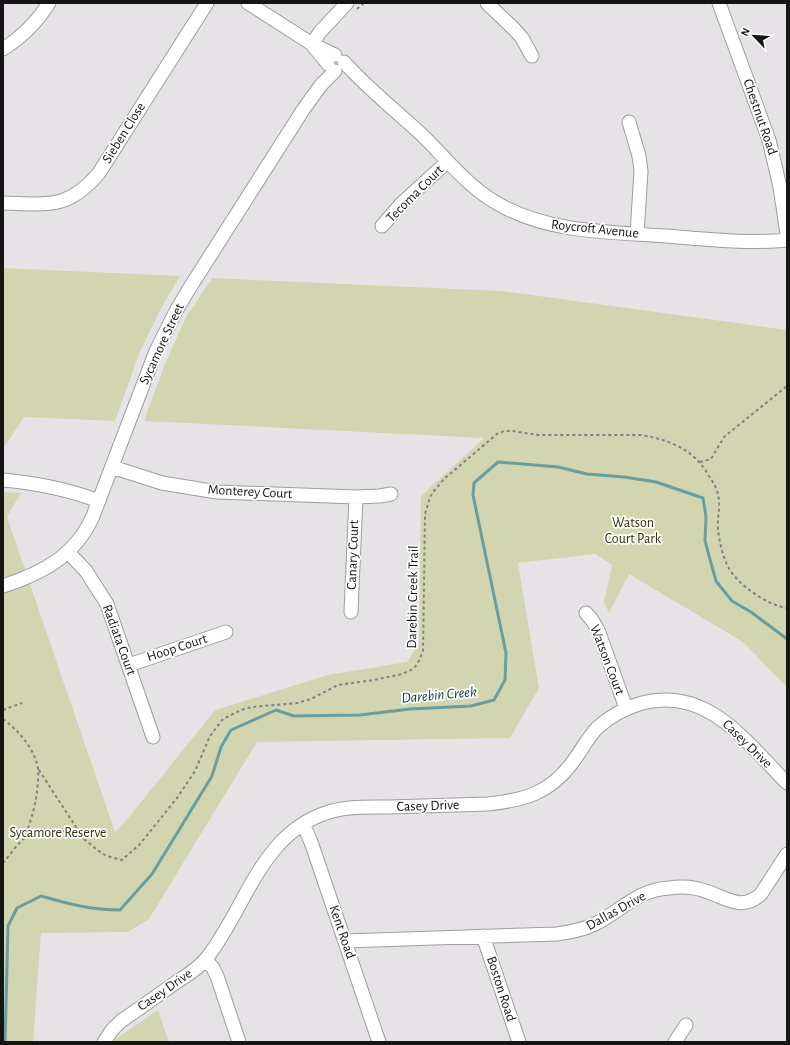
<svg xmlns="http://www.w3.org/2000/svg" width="790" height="1045" viewBox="0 0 790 1045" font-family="'Alegreya Sans',sans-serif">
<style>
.green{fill:#d2d6b0}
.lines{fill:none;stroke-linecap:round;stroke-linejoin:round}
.stream{stroke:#679fa1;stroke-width:3}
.minor-casing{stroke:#9e9c9f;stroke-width:15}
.path{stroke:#817f81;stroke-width:2;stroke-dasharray:3 3;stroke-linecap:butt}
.minor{stroke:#fff;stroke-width:13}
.labels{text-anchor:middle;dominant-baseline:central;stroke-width:3.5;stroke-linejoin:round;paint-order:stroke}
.street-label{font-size:14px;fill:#161516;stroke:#fff}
.park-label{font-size:14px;fill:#313303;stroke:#fff}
.water-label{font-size:15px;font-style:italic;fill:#194041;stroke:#fff}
</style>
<rect width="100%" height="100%" fill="#e6e3e7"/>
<path class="green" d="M 3,268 L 180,276 L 160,310 L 139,354 L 115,421 L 24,417 L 3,449 Z
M 212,278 L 502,291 L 787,330 L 787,687 L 743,642 L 629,574 L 609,613 L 604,602 L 612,565 L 595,554 L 518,563 L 539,688 L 510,738 L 257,742 L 149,919 L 128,932 L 41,933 L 33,1042 L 3,1042 L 3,492 L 21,493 L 7,517 L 115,832 L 129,817 L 215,710 L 328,675 L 407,662 L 419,643 L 421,496 L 484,438 L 144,421 L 165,364 L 186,317 Z
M 158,1010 L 169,1042 L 115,1042 L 117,1038 Z"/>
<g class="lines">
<path class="stream" d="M 5,1042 L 8,926 L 17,908 L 41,896 C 69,904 91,910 120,910 L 152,874 L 212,776 L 221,747 L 231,730 L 276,710 L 294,716 L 360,715 L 410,709 L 471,706 L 494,700 L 505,680 L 506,653 L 473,495 L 474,483 L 498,462 L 558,467 L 587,474 L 624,477 L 656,482 L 703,498 L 706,517 L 705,541 L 716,581 L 732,601 L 751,612 L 787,639"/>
<g class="minor-casing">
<path id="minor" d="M 248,3 L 312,44 L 335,55
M 487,3 L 515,30 L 522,38 L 532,56
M 719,3 L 769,140 L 780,187 L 787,234
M 312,44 L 320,32 L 347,3
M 314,47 L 328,64
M 3,49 C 22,37 37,22 49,3
M 344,62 C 367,88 395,110 421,134 C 447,159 469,189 502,206 C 552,233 611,232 666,236 C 706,239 747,244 787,240
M 629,122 L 639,156 L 641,171 L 637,234
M 3,203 C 47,204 68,210 99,173 L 207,3
M 382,226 L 401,204 L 447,162
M 112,467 L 162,483 L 217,492 L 356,497 L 380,496 L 391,494
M 3,480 C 36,483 67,489 99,501
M 68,552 L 86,571 L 107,604 L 153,737
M 3,586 C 43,573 75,556 93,516 L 156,351 L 176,311 L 189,289 L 303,110 L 321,85 L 335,71
M 351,612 L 356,497
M 586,613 L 592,620 L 598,630 L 626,708
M 129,665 L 226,632
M 303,824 L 311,842 L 379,1042
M 483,936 L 519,1042
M 345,941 L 557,934 C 570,932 583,930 595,924 C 621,911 637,890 669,888 C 682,886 696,887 708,892 C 728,899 743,911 761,894 L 787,854
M 206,960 L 213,968 L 217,976 L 239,1042
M 104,1042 L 112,1030 L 121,1021 C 139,1009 157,996 175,983 C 186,976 198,969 206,959 C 246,909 260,833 329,812 C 348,806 369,807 389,807 C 422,806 455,805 488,804 C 525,800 550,793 572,763 C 581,751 587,739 597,728 C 610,716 625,708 642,703 C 708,686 746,742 787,783
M 675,1042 L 686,1025"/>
</g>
<path class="path" d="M 357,9 L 364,3
M 700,462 L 711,459 L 724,437 L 787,386
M 3,710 L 22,703
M 3,719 C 19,731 34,748 38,768 C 39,772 38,776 38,780 C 37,800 32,818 25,837
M 39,770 L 83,838
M 3,863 C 10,855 17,844 26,837 C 42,825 65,829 82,838 C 89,842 95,849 102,853 C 107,857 116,858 122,860 L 140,844 L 177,798 L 195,771 L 210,736 L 223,719 L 241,710 L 252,707 L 297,703 L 311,699 L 338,685 L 374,680 L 402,674 L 413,669 L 418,663 L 423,651 L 425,514 L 430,497 L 434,491 L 444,479 L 484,445 L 497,434 L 504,431 L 512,431 L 538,435 L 641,435 C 670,440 694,449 709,476 C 713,482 717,488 718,495 C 721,506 717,517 718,529 C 719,541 723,556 728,567 C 738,585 767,605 787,608"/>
<use href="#minor" class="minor"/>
</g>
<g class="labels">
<g class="street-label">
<text transform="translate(760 117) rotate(71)">Chestnut Road</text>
<text transform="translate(124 133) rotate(-58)">Sieben Close</text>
<text transform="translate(415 194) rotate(-45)">Tecoma Court</text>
<text transform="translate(595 229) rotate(6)">Roycroft Avenue</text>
<text transform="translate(162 344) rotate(-65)">Sycamore Street</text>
<text transform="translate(250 492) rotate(3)">Monterey Court</text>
<text transform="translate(353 555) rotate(-88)">Canary Court</text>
<text transform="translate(413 597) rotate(-89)">Darebin Creek Trail</text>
<text transform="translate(119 640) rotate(70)">Radiata Court</text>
<text transform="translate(177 648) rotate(-18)">Hoop Court</text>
<text transform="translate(607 660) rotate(69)">Watson Court</text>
<text transform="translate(747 744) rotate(44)">Casey Drive</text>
<text transform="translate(428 806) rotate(-2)">Casey Drive</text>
<text transform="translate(616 911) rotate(-29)">Dallas Drive</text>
<text transform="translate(342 932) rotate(71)">Kent Road</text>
<text transform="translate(501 989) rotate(72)">Boston Road</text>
<text transform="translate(165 990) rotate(-35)">Casey Drive</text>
</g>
<g class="park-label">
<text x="633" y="523">Watson<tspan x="633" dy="16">Court Park</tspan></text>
<text x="58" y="833">Sycamore Reserve</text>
</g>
<g class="water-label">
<text transform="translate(439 695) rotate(-5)">Darebin Creek</text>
</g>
</g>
<rect width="790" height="1045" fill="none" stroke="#161516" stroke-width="8"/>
<g transform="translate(754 36) rotate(295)" stroke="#ffffff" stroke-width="3" paint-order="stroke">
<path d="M0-3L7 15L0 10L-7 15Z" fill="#161516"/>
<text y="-6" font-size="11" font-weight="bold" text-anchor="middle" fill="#161516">N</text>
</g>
</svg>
